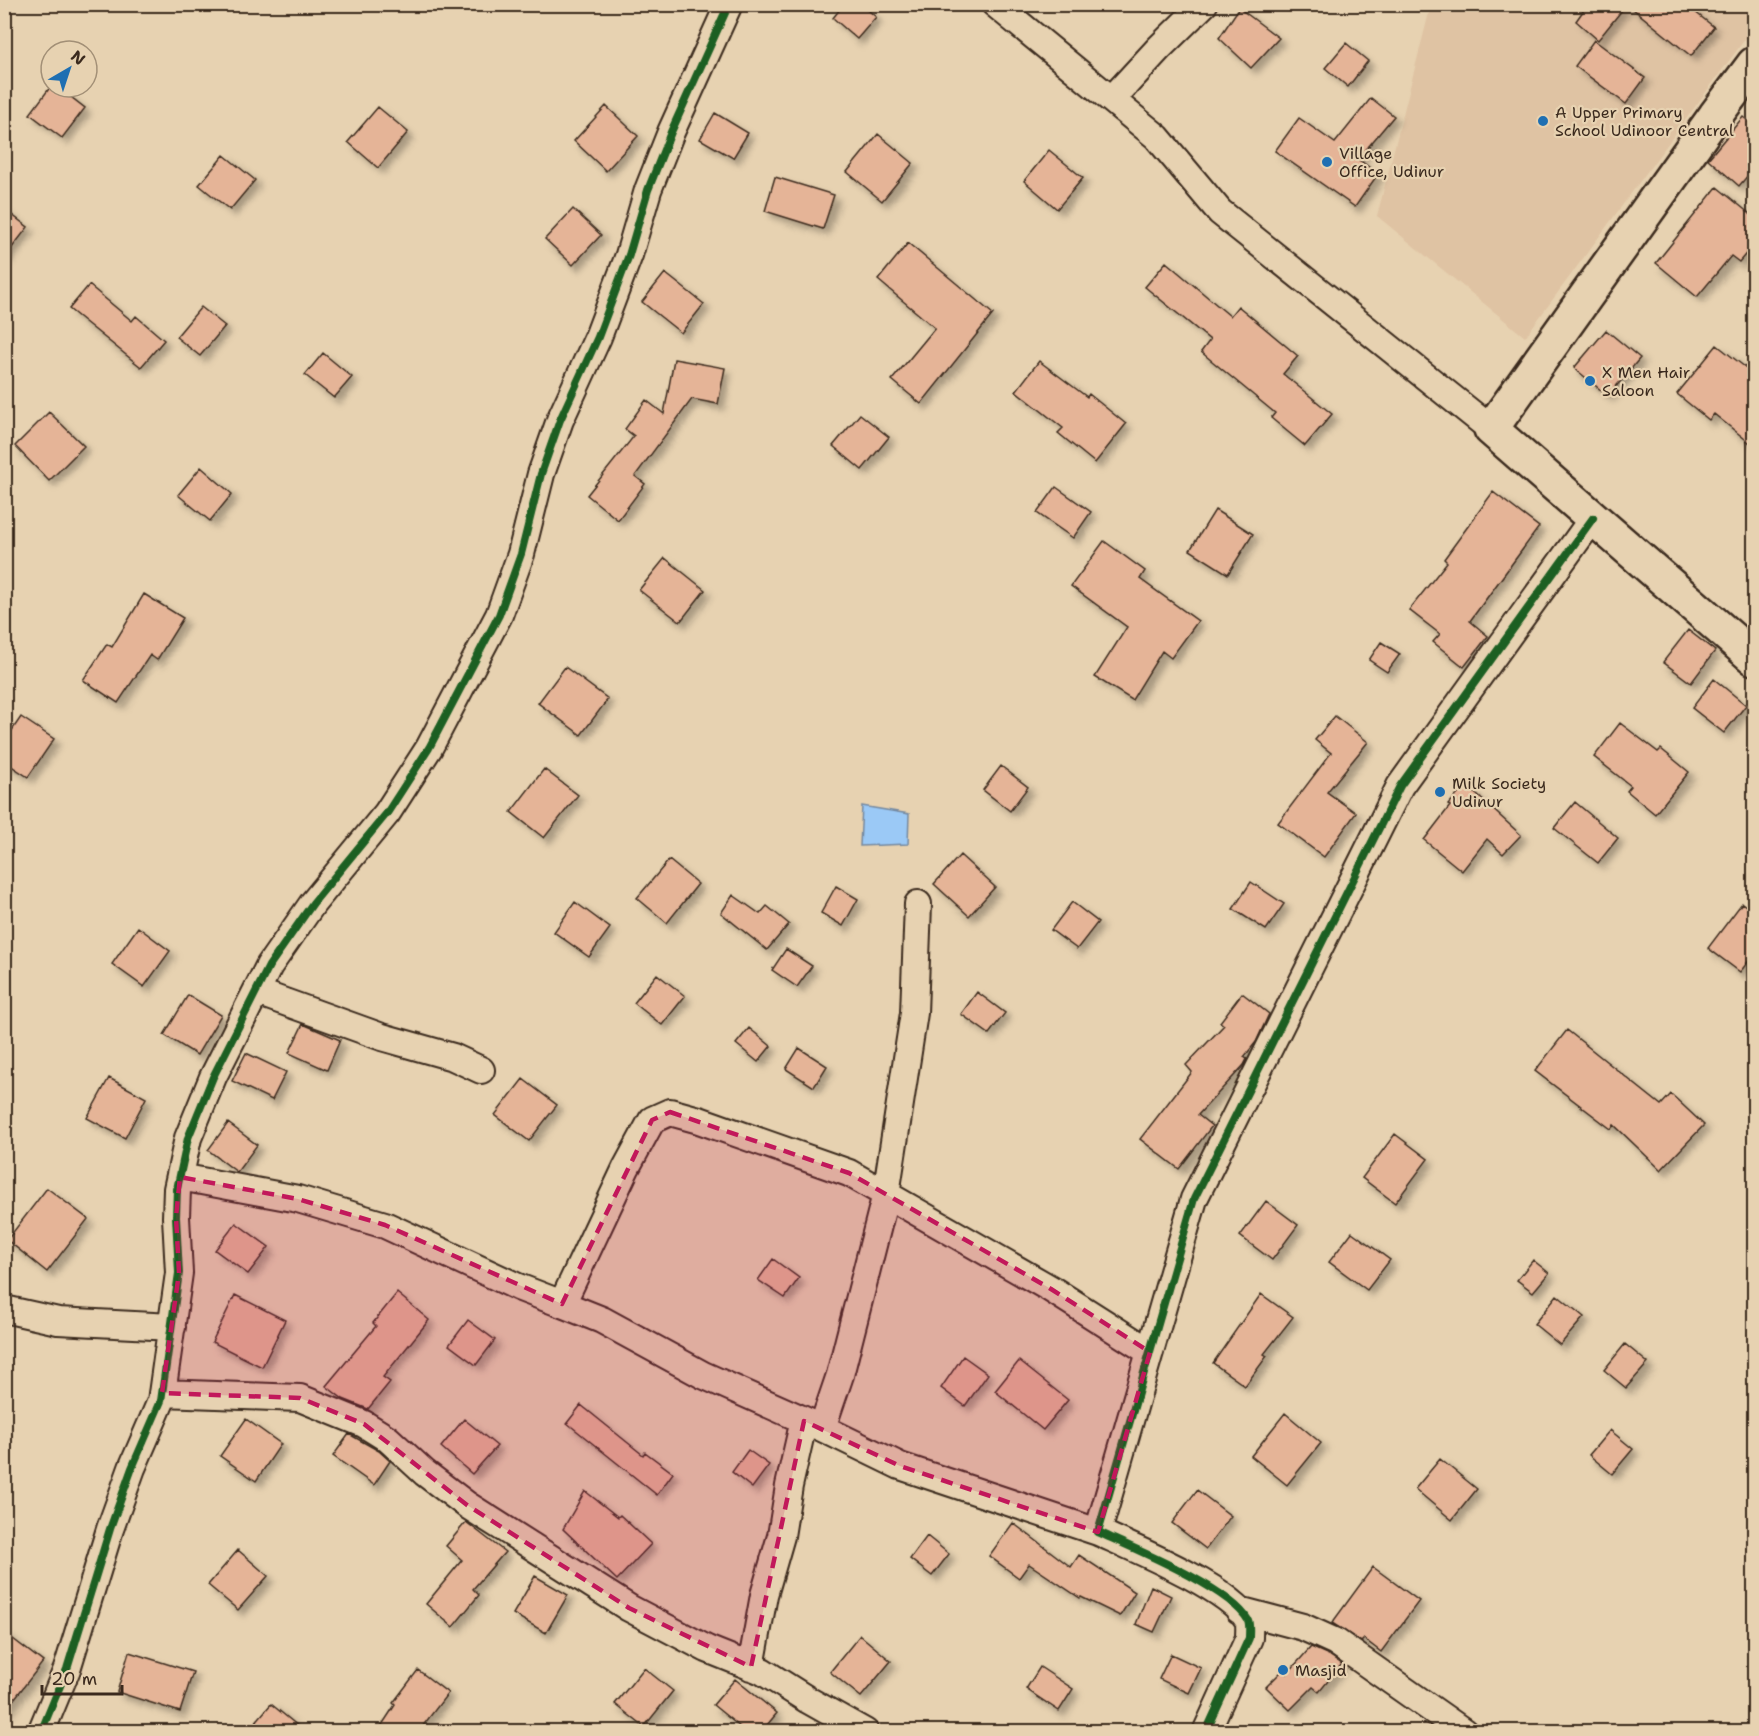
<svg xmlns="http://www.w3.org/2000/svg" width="1759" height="1736" viewBox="0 0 1759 1736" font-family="'Shantell Sans',sans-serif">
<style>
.built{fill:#dfc3a3}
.water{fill:#9bc9f6;stroke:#7589a0;stroke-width:1.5}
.building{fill:#e5b497;stroke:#3b2a1e;stroke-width:1.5;filter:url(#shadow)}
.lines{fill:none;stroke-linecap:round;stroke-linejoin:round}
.street-casing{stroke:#3b2a1e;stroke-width:30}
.secondary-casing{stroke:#3b2a1e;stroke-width:38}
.street{stroke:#e7d2b1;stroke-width:26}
.secondary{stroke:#e7d2b1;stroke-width:33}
.cycleway-casing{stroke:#e7d2b1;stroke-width:11}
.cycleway{stroke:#1b5e20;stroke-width:8}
.marked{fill:#c2185b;fill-opacity:0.2;stroke:#c2185b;stroke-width:4.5;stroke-dasharray:12 8;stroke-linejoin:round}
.poi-dot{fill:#1f6fb2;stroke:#e7d2b1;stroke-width:2}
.labels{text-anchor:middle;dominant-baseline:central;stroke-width:4.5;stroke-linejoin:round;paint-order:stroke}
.poi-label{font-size:16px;fill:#3b2a1e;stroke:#e7d2b1;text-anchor:start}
</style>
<defs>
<filter id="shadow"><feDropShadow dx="5.5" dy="5.5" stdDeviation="3" flood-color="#0004"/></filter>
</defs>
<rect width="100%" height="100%" fill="#e7d2b1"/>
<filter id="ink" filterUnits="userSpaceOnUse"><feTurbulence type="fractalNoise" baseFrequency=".0167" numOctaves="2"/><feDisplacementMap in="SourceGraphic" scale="12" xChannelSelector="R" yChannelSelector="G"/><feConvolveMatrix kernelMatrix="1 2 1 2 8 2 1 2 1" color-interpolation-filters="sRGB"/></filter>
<g filter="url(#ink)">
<path class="built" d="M 1431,5 L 1754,5 L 1754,27 L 1525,337 L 1377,216 Z"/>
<path class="water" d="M 862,806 L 909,814 L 908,844 L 860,846 Z"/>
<path class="building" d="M 844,4 L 861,4 L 876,17 L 857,39 L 833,18 Z
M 1588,4 L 1627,4 L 1598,40 L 1576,21 Z
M 1627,4 L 1685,4 L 1714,27 L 1691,56 Z
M 1239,8 L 1279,38 L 1251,68 L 1219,38 Z
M 1594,40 L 1645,78 L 1626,104 L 1575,66 Z
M 1346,43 L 1368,61 L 1348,87 L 1325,68 Z
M 51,86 L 58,87 L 85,108 L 62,138 L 30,114 Z
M 1371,98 L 1394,116 L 1358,159 L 1378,174 L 1355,207 L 1275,151 L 1299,118 L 1335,143 Z
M 606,106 L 638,136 L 606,171 L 574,141 Z
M 378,107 L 408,132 L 378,168 L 348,142 Z
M 715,113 L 748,133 L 733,158 L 700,139 Z
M 1743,117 L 1755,126 L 1755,167 L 1739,186 L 1708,159 Z
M 878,134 L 913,163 L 882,201 L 847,172 Z
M 1049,150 L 1083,178 L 1057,209 L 1024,181 Z
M 224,155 L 255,180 L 230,210 L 199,185 Z
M 775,177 L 834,195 L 823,229 L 765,211 Z
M 1717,187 L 1755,218 L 1755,243 L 1739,262 L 1731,256 L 1697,297 L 1656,263 Z
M 4,209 L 28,227 L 4,258 Z
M 573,209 L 601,235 L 573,265 L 545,239 Z
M 908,243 L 993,314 L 921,404 L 892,380 L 935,328 L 878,280 Z
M 1166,262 L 1230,316 L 1238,306 L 1298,356 L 1283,374 L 1332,414 L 1305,446 L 1271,418 L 1275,413 L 1201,352 L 1210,340 L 1145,287 Z
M 665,273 L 704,304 L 681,333 L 642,302 Z
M 89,285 L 132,321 L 136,316 L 164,340 L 141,367 L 69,309 Z
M 201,307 L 225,326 L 200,356 L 176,337 Z
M 1606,330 L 1640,358 L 1608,396 L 1574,368 Z
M 1717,345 L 1755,375 L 1755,447 L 1714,414 L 1709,420 L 1677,394 Z
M 323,353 L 352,377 L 334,398 L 305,375 Z
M 674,359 L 725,368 L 718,404 L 692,399 L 635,476 L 645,484 L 618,520 L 587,495 L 634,436 L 625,429 L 646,400 L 664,414 Z
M 1039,361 L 1087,397 L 1089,394 L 1126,424 L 1095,463 L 1058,433 L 1063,428 L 1016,391 Z
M 49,412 L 84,446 L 49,481 L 15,446 Z
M 860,414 L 889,437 L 862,470 L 833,446 Z
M 201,467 L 232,494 L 210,521 L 178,495 Z
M 1056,487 L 1091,512 L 1073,538 L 1037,513 Z
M 1493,492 L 1539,527 L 1470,621 L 1488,636 L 1464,667 L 1433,642 L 1440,634 L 1409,610 L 1447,562 L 1444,559 Z
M 1215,510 L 1253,534 L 1228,574 L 1190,550 Z
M 1104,541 L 1145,571 L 1140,579 L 1198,621 L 1171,658 L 1162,651 L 1132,700 L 1095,677 L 1127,627 L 1071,586 Z
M 665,558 L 705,590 L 680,622 L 639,590 Z
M 144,594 L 183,618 L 157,660 L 150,655 L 118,703 L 83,680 L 107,644 L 112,647 Z
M 1688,630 L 1715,651 L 1691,683 L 1663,662 Z
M 1381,642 L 1400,654 L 1387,672 L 1369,660 Z
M 565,667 L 608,699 L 581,735 L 538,703 Z
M 1714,679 L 1746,705 L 1724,733 L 1692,708 Z
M 1335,716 L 1368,742 L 1327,792 L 1356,813 L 1324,857 L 1278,823 L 1331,753 L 1315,740 Z
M 21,717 L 54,739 L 28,777 L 4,761 L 4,742 Z
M 1620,723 L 1658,752 L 1661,749 L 1689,772 L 1655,814 L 1627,791 L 1631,786 L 1594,757 Z
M 1001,766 L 1028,787 L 1010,811 L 983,790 Z
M 544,769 L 578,795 L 544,838 L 511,812 Z
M 1466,785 L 1521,835 L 1503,854 L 1487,839 L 1462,871 L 1424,840 L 1450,806 L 1448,805 Z
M 1575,802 L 1618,838 L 1598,863 L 1554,828 Z
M 960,855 L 995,887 L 969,916 L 934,884 Z
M 669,860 L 698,884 L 667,923 L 637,898 Z
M 1251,882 L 1284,904 L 1266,930 L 1233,909 Z
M 836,886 L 858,899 L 843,926 L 821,913 Z
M 733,895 L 760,914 L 767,906 L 789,924 L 767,950 L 721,913 Z
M 575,902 L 610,928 L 589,957 L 554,932 Z
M 1072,902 L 1098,922 L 1077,949 L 1051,930 Z
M 1742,903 L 1755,913 L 1755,953 L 1740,972 L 1708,948 Z
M 138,927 L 170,951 L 144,987 L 112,964 Z
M 786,949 L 812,966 L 797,987 L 772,970 Z
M 657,974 L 685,996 L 662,1025 L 634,1003 Z
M 977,992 L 1005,1013 L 989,1034 L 961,1014 Z
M 1242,993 L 1269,1014 L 1256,1042 L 1244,1057 L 1247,1059 L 1244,1065 L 1198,1115 L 1212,1126 L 1179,1169 L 1140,1139 L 1192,1072 L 1186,1065 L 1224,1025 L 1220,1022 Z
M 188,995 L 221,1015 L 197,1055 L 164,1035 Z
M 303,1024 L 340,1040 L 327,1070 L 289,1053 Z
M 749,1028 L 771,1046 L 758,1062 L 736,1044 Z
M 1567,1030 L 1661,1105 L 1671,1094 L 1704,1125 L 1661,1170 L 1614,1125 L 1611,1129 L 1535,1071 Z
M 799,1048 L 827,1066 L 814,1087 L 786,1069 Z
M 246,1053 L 286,1072 L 272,1100 L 232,1081 Z
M 109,1078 L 146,1098 L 125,1138 L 87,1118 Z
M 523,1079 L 557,1105 L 529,1141 L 495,1115 Z
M 228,1123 L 257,1145 L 237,1172 L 208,1150 Z
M 1395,1134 L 1428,1159 L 1395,1203 L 1362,1178 Z
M 47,1188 L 88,1219 L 47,1272 L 7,1240 Z
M 1266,1201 L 1298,1225 L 1272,1260 L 1240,1236 Z
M 236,1223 L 269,1247 L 248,1274 L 215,1250 Z
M 1352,1232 L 1390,1260 L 1367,1290 L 1329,1262 Z
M 773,1259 L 799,1278 L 785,1298 L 758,1280 Z
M 1533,1260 L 1549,1273 L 1533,1292 L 1517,1280 Z
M 397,1293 L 429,1320 L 383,1377 L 390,1382 L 368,1409 L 343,1399 L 326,1386 L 376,1326 L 373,1323 Z
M 1261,1294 L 1293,1317 L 1264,1354 L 1267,1356 L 1245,1386 L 1213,1363 Z
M 235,1295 L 285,1320 L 262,1367 L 212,1342 Z
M 1557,1295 L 1584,1317 L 1560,1345 L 1534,1324 Z
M 468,1320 L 495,1340 L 476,1365 L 449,1345 Z
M 1625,1344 L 1648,1363 L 1626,1388 L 1604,1370 Z
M 963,1356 L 988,1374 L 965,1406 L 941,1388 Z
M 1019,1361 L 1068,1400 L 1043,1430 L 995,1391 Z
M 581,1405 L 643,1455 L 645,1452 L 673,1473 L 657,1495 L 567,1423 Z
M 1285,1413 L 1321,1443 L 1287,1485 L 1251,1456 Z
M 246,1419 L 281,1444 L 256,1481 L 220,1456 Z
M 464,1419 L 497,1446 L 472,1474 L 441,1447 Z
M 1610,1430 L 1633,1449 L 1612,1474 L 1589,1455 Z
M 349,1434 L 379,1451 L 390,1461 L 374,1485 L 333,1456 Z
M 748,1450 L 769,1465 L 752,1488 L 732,1472 Z
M 1440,1459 L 1477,1489 L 1452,1520 L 1415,1489 Z
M 1197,1490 L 1231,1516 L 1206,1549 L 1172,1523 Z
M 585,1491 L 618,1517 L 620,1515 L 651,1544 L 617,1580 L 563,1529 Z
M 466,1522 L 505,1552 L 473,1589 L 479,1595 L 453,1627 L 426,1604 L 462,1560 L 446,1546 Z
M 1013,1523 L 1071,1567 L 1079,1555 L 1135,1592 L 1120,1616 L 1081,1597 L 1080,1598 L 1029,1564 L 1019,1578 L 989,1556 Z
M 927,1536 L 949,1554 L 932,1576 L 910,1559 Z
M 238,1550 L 268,1576 L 238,1610 L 208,1585 Z
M 1373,1567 L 1419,1601 L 1381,1652 L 1364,1639 L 1361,1642 L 1332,1623 Z
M 535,1576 L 568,1595 L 546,1633 L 513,1614 Z
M 1151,1586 L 1171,1596 L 1154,1632 L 1136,1624 Z
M 4,1632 L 43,1662 L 4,1712 Z
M 860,1635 L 891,1661 L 861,1697 L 830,1672 Z
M 1311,1647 L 1329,1655 L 1342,1664 L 1319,1692 L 1313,1687 L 1290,1710 L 1266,1687 L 1283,1670 L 1287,1674 Z
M 129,1652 L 193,1672 L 180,1712 L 117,1692 Z
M 1171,1654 L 1201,1668 L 1189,1693 L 1159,1679 Z
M 1040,1667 L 1073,1689 L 1059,1711 L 1026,1689 Z
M 644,1668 L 673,1691 L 644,1727 L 615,1704 Z
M 418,1670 L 448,1693 L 419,1731 L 378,1731 L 395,1705 L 393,1703 Z
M 735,1679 L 777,1713 L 762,1731 L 745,1731 L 713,1705 Z
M 271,1704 L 304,1731 L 248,1731 Z"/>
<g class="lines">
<g class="street-casing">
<path id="street" d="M 995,4 L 1157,137 L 1220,212 L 1491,429
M 1112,99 L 1159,48 L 1204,4
M 257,992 L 382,1037 L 453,1057 L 481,1070
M 180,1177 L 298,1199 L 385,1225 L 518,1287 L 562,1304 L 626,1168 L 652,1120 L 670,1112 L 699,1120 L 849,1173 L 1051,1289 L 1150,1352
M 562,1304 L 602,1320 L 703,1375 L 822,1428 L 900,1466 L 1098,1532
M 4,1309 L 58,1321 L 172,1327
M 162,1393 L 300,1398 L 364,1424 L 388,1439 L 425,1473 L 467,1505 L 629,1608 L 707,1649 L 762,1671 L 808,1700 L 865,1732
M 822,1428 L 840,1375 L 886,1194 L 914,1013 L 918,904
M 1239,1610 L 1303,1627 L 1336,1642 L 1464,1732
M 751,1667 L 764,1595 L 781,1536 L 789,1486 L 804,1420
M 41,1732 L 67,1669 L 110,1529 L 132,1468 L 161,1401 L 179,1273 L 176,1217 L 177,1189 L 188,1138 L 213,1077 L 269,966 L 313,903 L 387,813 L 429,748 L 499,615 L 521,554 L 541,474 L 560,420 L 598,337 L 629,255 L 648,190 L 671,132 L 729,4
M 1206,1732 L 1249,1638 C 1249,1632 1250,1625 1248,1620 C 1230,1588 1133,1548 1098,1532 L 1194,1199 L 1400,786 L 1593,518"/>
</g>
<g class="secondary-casing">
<path id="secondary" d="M 1754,64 L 1715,116 L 1491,429 L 1754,658"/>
</g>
<use href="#street" class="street"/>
<use href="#secondary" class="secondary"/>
<g class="cycleway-casing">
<path id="cycleway" d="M 41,1732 L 67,1669 L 110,1529 L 132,1468 L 161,1401 L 179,1273 L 176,1217 L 177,1189 L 188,1138 L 213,1077 L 269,966 L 313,903 L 387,813 L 429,748 L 499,615 L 521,554 L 541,474 L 560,420 L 598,337 L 629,255 L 648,190 L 671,132 L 729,4
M 1206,1732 L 1249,1638 C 1249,1632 1250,1625 1248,1620 C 1230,1588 1133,1548 1098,1532 L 1194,1199 L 1400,786 L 1593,518"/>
</g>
<use href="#cycleway" class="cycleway"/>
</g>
</g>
<path class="marked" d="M 670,1112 L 849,1173 L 1051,1289 L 1150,1352 L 1098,1532 L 900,1466 L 804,1421 L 751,1667 L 629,1608 L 467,1505 L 364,1424 L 300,1398 L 162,1393 L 179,1273 L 176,1217 L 180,1177 L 298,1199 L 385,1225 L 562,1304 L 652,1120 Z"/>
<g class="poi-dot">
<circle cx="1543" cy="121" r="6"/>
<circle cx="1327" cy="162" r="6"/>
<circle cx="1590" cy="381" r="6"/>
<circle cx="1440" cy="792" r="6"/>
<circle cx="1283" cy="1670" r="6"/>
</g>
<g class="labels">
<g class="poi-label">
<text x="1555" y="112">A Upper Primary<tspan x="1555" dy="18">School Udinoor Central</tspan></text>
<text x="1339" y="153">Village<tspan x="1339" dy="18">Office, Udinur</tspan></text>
<text x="1602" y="372">X Men Hair<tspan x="1602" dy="18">Saloon</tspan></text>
<text x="1452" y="783">Milk Society<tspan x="1452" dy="18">Udinur</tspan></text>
<text x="1295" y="1670">Masjid</text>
</g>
</g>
<rect width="1759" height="1736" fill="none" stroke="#e7d2b1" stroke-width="24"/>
<rect x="12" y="12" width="1735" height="1712" fill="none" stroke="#3b2a1e" stroke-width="2" filter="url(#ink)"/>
<g transform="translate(69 69) rotate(39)"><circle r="28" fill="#e7d2b1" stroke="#a28f76" stroke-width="1.5"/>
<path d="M0-4.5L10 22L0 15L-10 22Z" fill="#1f6fb2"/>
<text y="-9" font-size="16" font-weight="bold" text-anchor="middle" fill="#3b2a1e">N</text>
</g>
<path d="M42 1685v9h80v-9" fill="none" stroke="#3b2a1e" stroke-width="3"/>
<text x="51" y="1685" font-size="18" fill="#3b2a1e" stroke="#e7d2b1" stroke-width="4.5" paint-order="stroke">20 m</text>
</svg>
